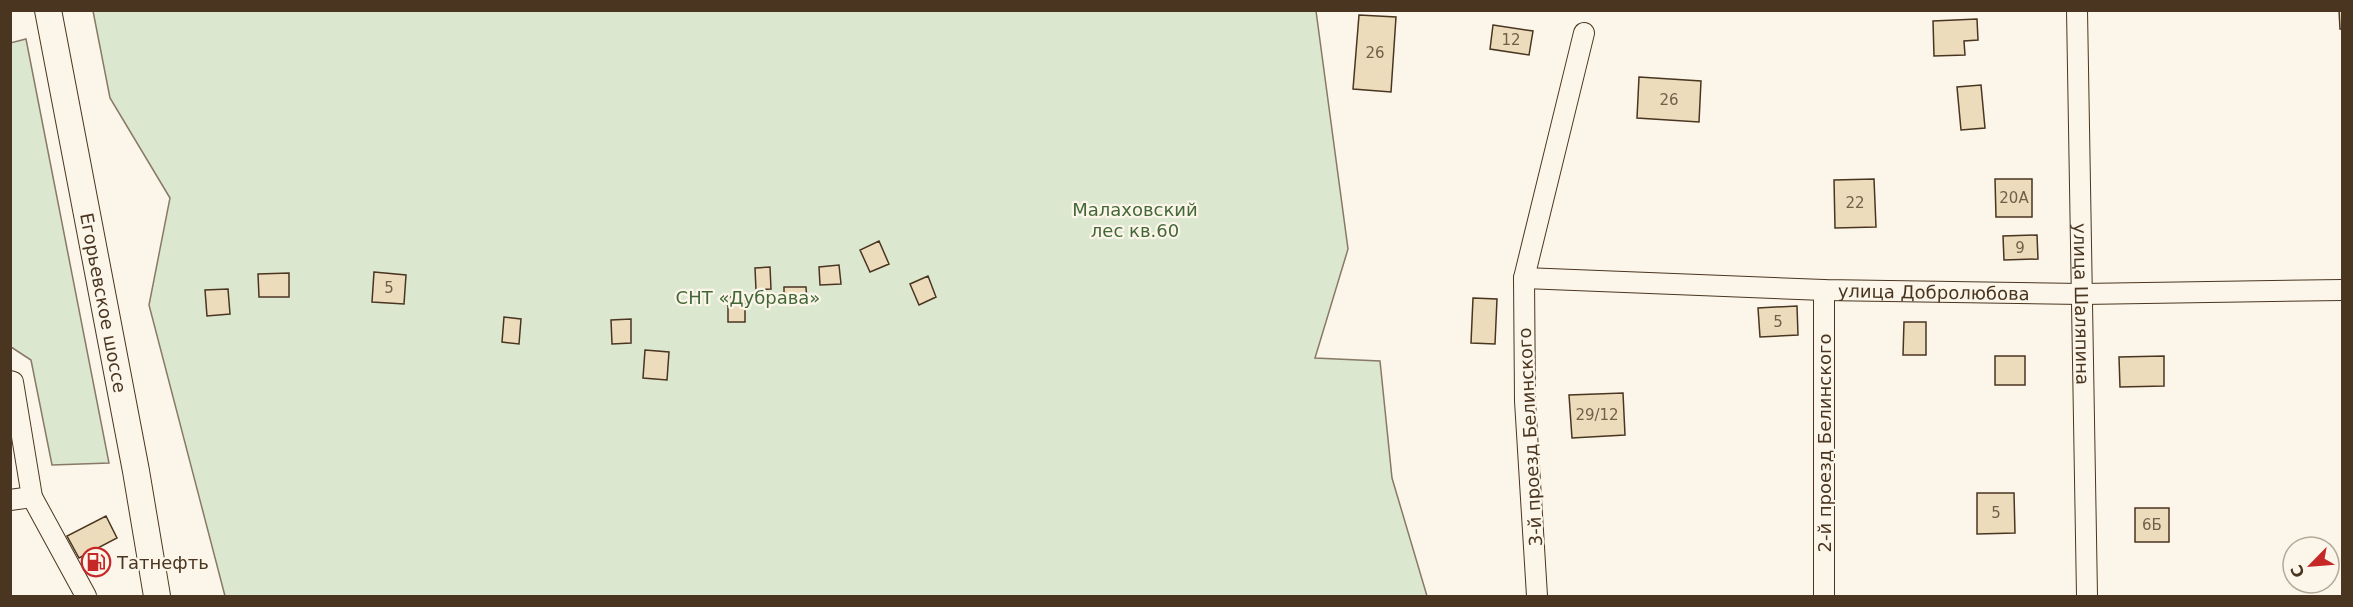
<svg xmlns="http://www.w3.org/2000/svg" width="2353" height="607" viewBox="0 0 2353 607" font-family="'DejaVu Sans',sans-serif">
<style>
.green{fill:#dce7d0;stroke:#887966;stroke-width:1.5}
.building{fill:#ecdcbc;stroke:#4a3520;stroke-width:1.5}
.lines{fill:none;stroke-linecap:round;stroke-linejoin:round}
.minor-casing{stroke:#4a3520;stroke-width:22}
.major-casing{stroke:#4a3520;stroke-width:28}
.minor{stroke:#fbf6e9;stroke-width:20}
.major{stroke:#fbf6e9;stroke-width:26}
.wall{stroke:#4a3520;stroke-width:3}
.labels{text-anchor:middle;dominant-baseline:central;stroke-width:4.5;stroke-linejoin:round;paint-order:stroke}
.number-label{font-size:15px;fill:#725f47}
.park-label{font-size:18px;fill:#436837;stroke:#fbf6e9}
.street-label{font-size:18px;fill:#4a3520;stroke:#fbf6e9}
.poi-label{font-size:18px;fill:#4a3520;stroke:#fbf6e9;text-anchor:start}
</style>
<rect width="100%" height="100%" fill="#fbf6e9"/>
<path class="green" d="M 93,11 L 1316,11 L 1348,249 L 1315,358 L 1380,361 L 1392,478 L 1427,596 L 225,596 L 149,305 L 170,198 L 110,98 Z
M 26,39 L 109,463 L 52,465 L 31,360 L 11,347 L 10,43 Z"/>
<path class="building" d="M 2339,10 L 2342,10 L 2342,29 L 2340,29 Z
M 1359,15 L 1396,17 L 1391,92 L 1353,89 Z
M 1977,19 L 1978,40 L 1964,41 L 1965,55 L 1934,56 L 1933,21 Z
M 1493,25 L 1533,31 L 1529,55 L 1490,49 Z
M 1639,77 L 1701,81 L 1699,122 L 1637,118 Z
M 1981,85 L 1985,128 L 1961,130 L 1957,87 Z
M 1874,179 L 1876,227 L 1835,228 L 1834,180 Z
M 1995,179 L 2032,179 L 2032,217 L 1996,217 Z
M 2037,235 L 2038,259 L 2004,260 L 2003,236 Z
M 879,241 L 889,264 L 870,272 L 860,250 Z
M 839,265 L 841,284 L 820,285 L 819,267 Z
M 770,267 L 771,289 L 756,290 L 755,268 Z
M 374,272 L 406,275 L 404,304 L 372,302 Z
M 289,273 L 289,297 L 259,297 L 258,274 Z
M 928,276 L 936,297 L 919,305 L 910,284 Z
M 784,287 L 806,287 L 807,302 L 784,302 Z
M 228,289 L 230,314 L 207,316 L 205,290 Z
M 728,297 L 745,297 L 745,322 L 728,322 Z
M 1473,298 L 1497,299 L 1495,344 L 1471,343 Z
M 1797,306 L 1798,335 L 1760,337 L 1758,308 Z
M 504,317 L 521,319 L 519,344 L 502,342 Z
M 631,319 L 631,343 L 612,344 L 611,320 Z
M 1904,322 L 1926,322 L 1926,355 L 1903,355 Z
M 645,350 L 669,352 L 667,380 L 643,378 Z
M 1995,356 L 2025,356 L 2025,385 L 1995,385 Z
M 2164,356 L 2164,386 L 2120,387 L 2119,357 Z
M 1623,393 L 1625,435 L 1572,438 L 1569,395 Z
M 1977,493 L 2014,493 L 2015,533 L 1977,534 Z
M 2135,508 L 2169,508 L 2169,542 L 2135,542 Z
M 106,516 L 117,538 L 79,558 L 67,536 Z"/>
<g class="lines">
<g class="minor-casing">
<g id="minor">
<path id="s1" d="M 2077,10 L 2087,596"/>
<path id="s2" d="M 1524,278 L 1824,290 L 2082,294 L 2342,290"/>
<path d="M 1824,290 L 1824,596"/>
<path d="M 10,381 L 13,382 L 32,497 L 86,596"/>
<path d="M 10,500 L 32,497"/>
<path d="M 1537,596 L 1525,401 L 1524,278 L 1584,33"/>
</g>
</g>
<g class="major-casing">
<g id="major">
<path id="s3" d="M 48,10 L 136,471 L 157,596"/>
</g>
</g>
<use href="#minor" class="minor"/>
<use href="#major" class="major"/>
<path class="wall" d="M 10,477 L 10,482"/>
</g>
<defs>
<g id="fuel-ring" transform="scale(1.5)"><circle r="9.5" fill="#fbf6e9" stroke="#c62828" stroke-width="1.5"/><path d="M-5.5-6h7V0h2V4h1.3V-2.5L3-4.5l.8-.8L6-3V5H2.5V1h-1V6h-7ZM-4.2-4.7v3.2H.2V-4.7Z" fill="#c62828"/></g>
</defs>
<g fill-rule="evenodd">
<use href="#fuel-ring" x="96" y="562"/>
</g>
<g class="labels">
<g class="number-label">
<text x="1511" y="40">12</text>
<text x="1375" y="53">26</text>
<text x="1669" y="100">26</text>
<text x="2014" y="198">20А</text>
<text x="1855" y="203">22</text>
<text x="2020" y="248">9</text>
<text x="389" y="288">5</text>
<text x="1778" y="322">5</text>
<text x="1597" y="415">29/12</text>
<text x="1996" y="513">5</text>
<text x="2152" y="525">6Б</text>
</g>
<g class="park-label">
<text x="1135" y="209">Малаховский<tspan x="1135" dy="21">лес кв.60</tspan></text>
<text x="748" y="297">СНТ «Дубрава»</text>
</g>
<g class="street-label">
<text stroke="none"><textPath href="#s2" startOffset="410">улица Добролюбова</textPath></text>
<text stroke="none"><textPath href="#s3" startOffset="298">Егорьевское шоссе</textPath></text>
<text stroke="none"><textPath href="#s1" startOffset="294">улица Шаляпина</textPath></text>
<text transform="translate(1530 437) rotate(-93)">3-й проезд Белинского</text>
<text transform="translate(1824 443) rotate(-90)">2-й проезд Белинского</text>
</g>
<g class="poi-label">
<text x="117" y="562">Татнефть</text>
</g>
</g>
<rect width="2353" height="607" fill="none" stroke="#4a3520" stroke-width="24"/>
<g transform="translate(2311 565) rotate(245)"><circle r="28" fill="#fbf6e9" stroke="#b4a999" stroke-width="1.5"/>
<path d="M0-4.5L10 22L0 15L-10 22Z" fill="#c62828"/>
<text y="-9" font-size="16" font-weight="bold" text-anchor="middle" fill="#4a3520">С</text>
</g>
</svg>
